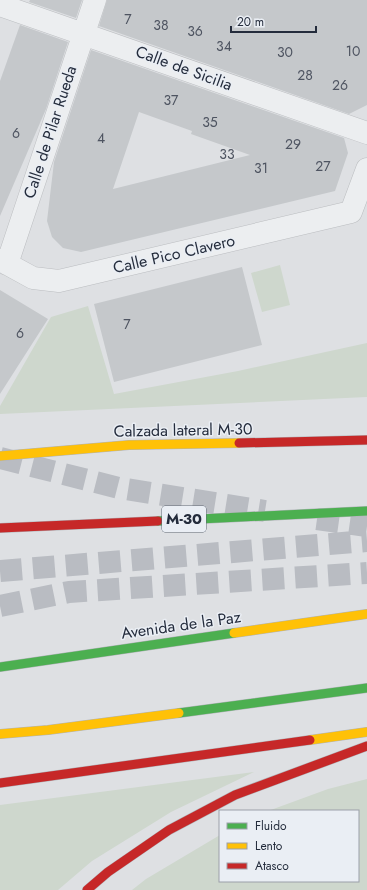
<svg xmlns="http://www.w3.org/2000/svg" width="367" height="890" viewBox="0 0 367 890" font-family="Jost,sans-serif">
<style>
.green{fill:#ced7cd}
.building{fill:#c5c8cb;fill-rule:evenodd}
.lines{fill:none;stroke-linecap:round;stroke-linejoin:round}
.highway-tunnel{stroke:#b9bcc2;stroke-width:22;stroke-dasharray:22 11;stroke-linecap:butt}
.street-casing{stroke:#bbbdc0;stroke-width:23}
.fast-casing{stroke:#b0b3b8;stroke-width:10}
.slow-casing{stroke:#b0b3b8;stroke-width:10}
.jam-casing{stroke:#b0b3b8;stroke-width:10}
.street{stroke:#eceef0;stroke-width:22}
.fast{stroke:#4caf50;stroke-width:9}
.slow{stroke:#ffc107;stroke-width:9}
.jam{stroke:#c62828;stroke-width:9}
.labels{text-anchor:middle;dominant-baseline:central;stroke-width:3;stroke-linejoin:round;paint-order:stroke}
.number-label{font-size:14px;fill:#4e5461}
.shield{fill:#eaeef4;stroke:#5f6673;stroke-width:1}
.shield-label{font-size:15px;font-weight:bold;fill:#242c3c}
.street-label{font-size:16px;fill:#242c3c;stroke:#eaeef4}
</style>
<rect width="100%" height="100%" fill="#dee0e3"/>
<path class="green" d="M 280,265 L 290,305 L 262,312 L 251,273 Z
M 88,306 L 114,394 L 238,371 L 367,343 L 367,397 L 0,414 L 0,406 L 51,317 Z
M 254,772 L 171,812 L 92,861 L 58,890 L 0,890 L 0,805 Z
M 367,779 L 367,890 L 132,890 L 146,879 L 220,835 L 220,881 L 358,881 L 358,811 L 268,811 L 328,789 Z"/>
<path class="building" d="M 30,0 L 82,0 L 76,18 L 29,2 Z
M 107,0 L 367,0 L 367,105 L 349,114 L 99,26 Z
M 20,25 L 68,42 L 46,109 L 0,216 L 0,81 Z
M 91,50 L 344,138 L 348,153 L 335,191 L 81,252 L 63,248 L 52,237 L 47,221 L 54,162 ZM 139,112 L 192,131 L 191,134 L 250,155 L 113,189 Z
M 242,267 L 262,345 L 114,382 L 94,304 Z
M 0,290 L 48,319 L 0,394 Z"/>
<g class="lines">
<path class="highway-tunnel" d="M 0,458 L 119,488 L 265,511
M 317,519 L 367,526
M 0,571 L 367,541
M 0,606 L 69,592 L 367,573"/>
<g class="street-casing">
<path id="street" d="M 0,5 L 367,133
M 0,260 L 33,278 L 59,281 L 351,212 L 367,169
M 7,264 L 95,0"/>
</g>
<g class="fast-casing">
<path id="fast" d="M 158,521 L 367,511
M 0,667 L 234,633
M 179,713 L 367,688"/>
</g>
<g class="slow-casing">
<path id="slow" d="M 0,456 L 129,445 L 239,443
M 234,633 L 367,614
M 0,734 L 48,730 L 179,713
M 310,740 L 367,732"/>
</g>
<g class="jam-casing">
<path id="jam" d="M 239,443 L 367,440
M 0,528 L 158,521
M 0,783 L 310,740
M 87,890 L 108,872 L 169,830 L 235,795 L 367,746"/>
</g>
<use href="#street" class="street"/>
<use href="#fast" class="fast"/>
<use href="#slow" class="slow"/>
<use href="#jam" class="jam"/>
</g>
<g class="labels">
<g class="number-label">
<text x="128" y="19">7</text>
<text x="161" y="25">38</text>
<text x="195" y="31">36</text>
<text x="224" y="46">34</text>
<text x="353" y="51">10</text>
<text x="285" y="52">30</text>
<text x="305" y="75">28</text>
<text x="340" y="85">26</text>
<text x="171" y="100">37</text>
<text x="210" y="122">35</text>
<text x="16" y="133">6</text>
<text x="101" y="138">4</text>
<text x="293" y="144">29</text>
<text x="227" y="154">33</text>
<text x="323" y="166">27</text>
<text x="261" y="168">31</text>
<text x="127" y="324">7</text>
<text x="20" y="333">6</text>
</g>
<rect class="shield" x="162" y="506" width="44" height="26" rx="3"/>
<g class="shield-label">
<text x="184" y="519">M-30</text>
</g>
<g class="street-label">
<text transform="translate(184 68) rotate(20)">Calle de Sicilia</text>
<text transform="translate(50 132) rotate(-72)">Calle de Pilar Rueda</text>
<text transform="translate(174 254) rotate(-13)">Calle Pico Clavero</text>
<text transform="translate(183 430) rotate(-1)">Calzada lateral M-30</text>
<text transform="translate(181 625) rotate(-8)">Avenida de la Paz</text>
</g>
</g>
<rect x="219" y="810" width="140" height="72" fill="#eaeef4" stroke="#9ba0aa"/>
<rect x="227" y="823" width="20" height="6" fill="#4caf50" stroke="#9ba0aa"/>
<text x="255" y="830" font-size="12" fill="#242c3c">Fluido</text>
<rect x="227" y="843" width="20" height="6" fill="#ffc107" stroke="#9ba0aa"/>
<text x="255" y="850" font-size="12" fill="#242c3c">Lento</text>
<rect x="227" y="863" width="20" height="6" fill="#c62828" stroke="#9ba0aa"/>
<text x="255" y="870" font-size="12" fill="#242c3c">Atasco</text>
<path d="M231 26v6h85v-6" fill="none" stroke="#242c3c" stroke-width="2"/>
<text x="237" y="26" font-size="12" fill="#242c3c" stroke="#eaeef4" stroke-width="3" paint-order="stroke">20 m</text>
</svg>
